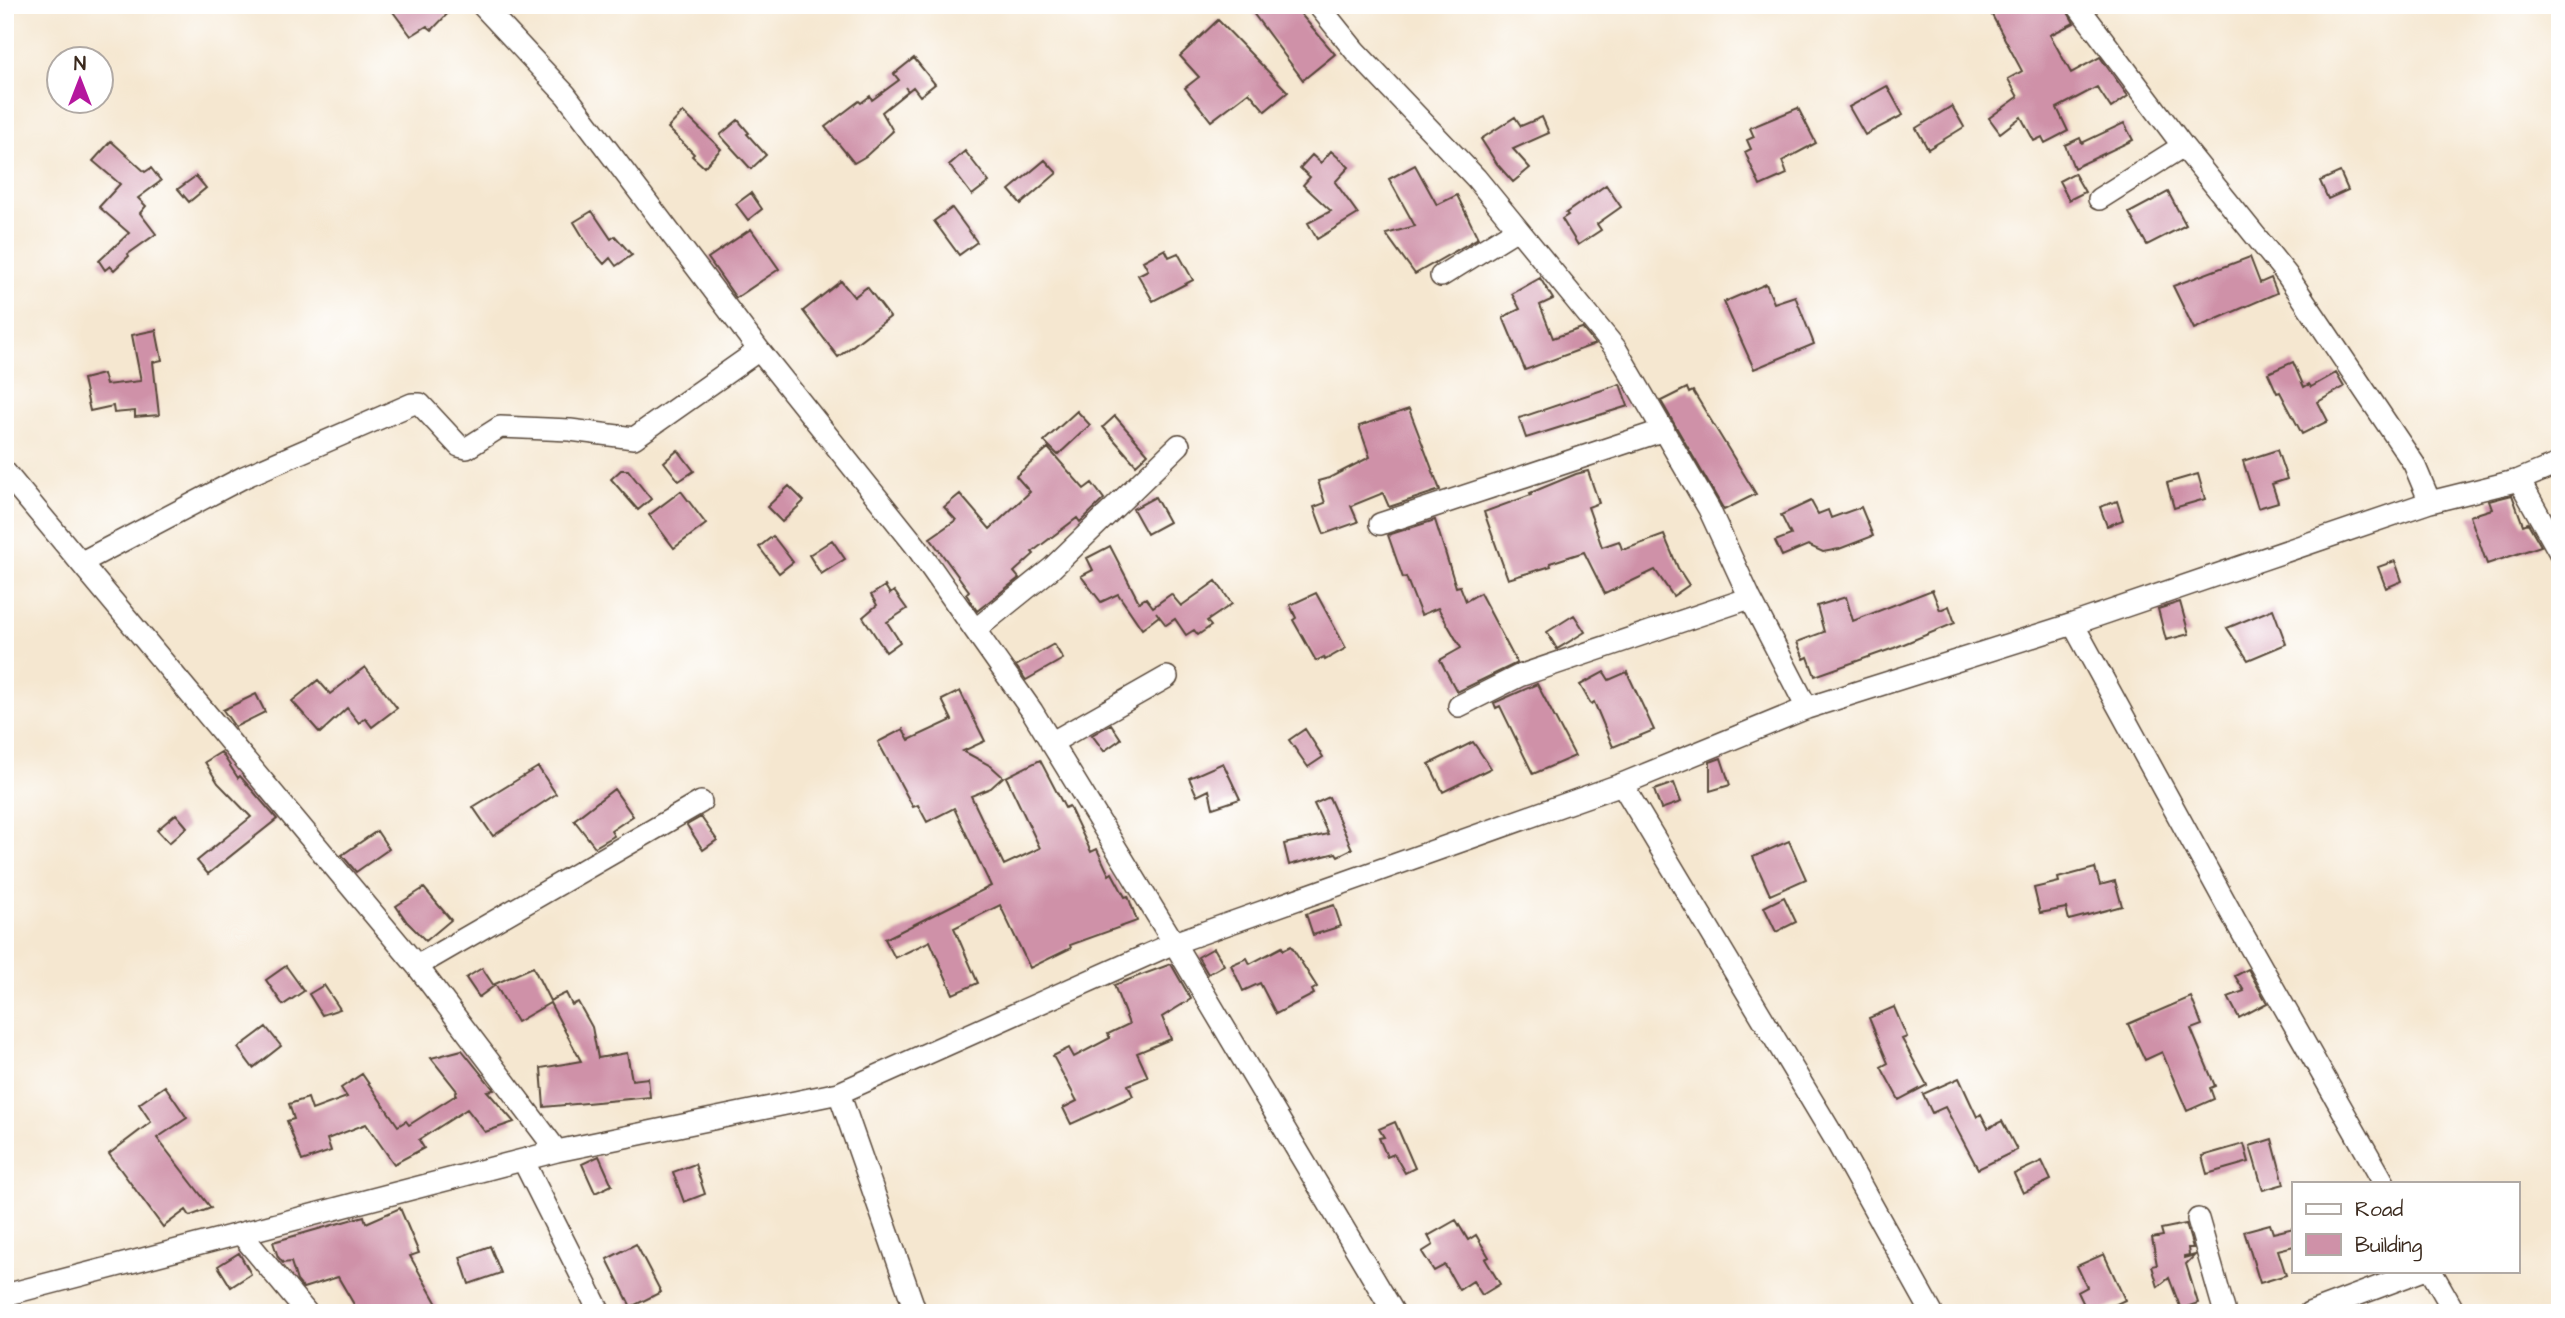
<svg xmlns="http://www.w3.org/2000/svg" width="2565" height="1318" viewBox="0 0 2565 1318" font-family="'Architects Daughter',sans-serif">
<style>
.building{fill:#cf91a8}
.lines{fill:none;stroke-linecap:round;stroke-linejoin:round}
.street-casing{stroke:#574639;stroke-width:24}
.street{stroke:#fff;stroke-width:21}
</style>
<rect width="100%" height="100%" fill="#fff"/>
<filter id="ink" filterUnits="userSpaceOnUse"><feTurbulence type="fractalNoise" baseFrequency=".0143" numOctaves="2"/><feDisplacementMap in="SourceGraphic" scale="14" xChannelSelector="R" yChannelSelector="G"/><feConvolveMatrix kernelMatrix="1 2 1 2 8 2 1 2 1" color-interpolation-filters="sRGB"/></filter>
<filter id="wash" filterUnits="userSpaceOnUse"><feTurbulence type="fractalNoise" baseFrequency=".00686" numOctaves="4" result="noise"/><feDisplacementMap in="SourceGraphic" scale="28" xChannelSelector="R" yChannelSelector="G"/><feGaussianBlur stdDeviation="1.57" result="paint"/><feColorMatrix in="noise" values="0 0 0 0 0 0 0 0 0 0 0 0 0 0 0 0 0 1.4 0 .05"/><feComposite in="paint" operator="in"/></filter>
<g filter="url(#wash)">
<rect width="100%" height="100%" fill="#f5e7d0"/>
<g id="blocks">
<path class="building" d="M 388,5 L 456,5 L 432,30 L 427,26 L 411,36 Z
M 1247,5 L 1293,5 L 1335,54 L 1303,80 Z
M 2009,5 L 2064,5 L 2074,23 L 2050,35 L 2071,73 L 2100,57 L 2128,96 L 2111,108 L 2097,87 L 2057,108 L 2068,131 L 2045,143 L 2042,137 L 2034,141 L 2021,117 L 2000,133 L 1989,118 L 2018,97 L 2008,79 L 2022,71 L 1992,15 Z
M 1218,20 L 1288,92 L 1265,111 L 1249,92 L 1211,121 L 1185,88 L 1199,77 L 1180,56 Z
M 914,58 L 935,84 L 920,96 L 913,87 L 908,91 L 905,87 L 908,91 L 882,112 L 893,131 L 866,156 L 854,163 L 825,127 L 859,101 L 861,103 L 870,96 L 872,100 L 899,80 L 894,74 Z
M 1887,86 L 1903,115 L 1865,135 L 1849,107 Z
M 1952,106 L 1964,127 L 1928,149 L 1916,128 Z
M 1798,108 L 1816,143 L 1782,161 L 1787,174 L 1760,186 L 1745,152 L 1751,149 L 1747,140 L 1754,137 L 1750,128 Z
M 683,112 L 721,149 L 704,167 L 692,156 L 694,154 L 668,128 Z
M 1515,117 L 1521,126 L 1542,117 L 1549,133 L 1513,149 L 1530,168 L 1513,182 L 1497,164 L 1481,139 Z
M 738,120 L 749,133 L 747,134 L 766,155 L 751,169 L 720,135 Z
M 2124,123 L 2133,140 L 2074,168 L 2065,145 L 2080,138 L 2082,143 Z
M 111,141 L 145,172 L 151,168 L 161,181 L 138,198 L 146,206 L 140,213 L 156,234 L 128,254 L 129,256 L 114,270 L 110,266 L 105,270 L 99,261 L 129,233 L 99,207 L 120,184 L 93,161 Z
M 965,151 L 989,182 L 972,195 L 949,165 Z
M 1331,151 L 1349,167 L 1335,182 L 1358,214 L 1317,239 L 1308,223 L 1331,211 L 1303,185 L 1310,177 L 1300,168 L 1312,155 L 1321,163 Z
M 1045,160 L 1057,173 L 1021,204 L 1009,190 Z
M 1415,165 L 1437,205 L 1457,195 L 1478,238 L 1415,274 L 1386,234 L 1415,226 L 1389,179 Z
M 2340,172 L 2348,190 L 2328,199 L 2320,181 Z
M 2074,173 L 2085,192 L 2069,200 L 2059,181 Z
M 196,176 L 206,188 L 189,202 L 178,189 Z
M 1606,185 L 1621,207 L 1597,224 L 1601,230 L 1578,245 L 1562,219 L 1568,215 L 1566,213 Z
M 2168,192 L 2186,225 L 2147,245 L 2129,213 Z
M 751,193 L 762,209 L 748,220 L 736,204 Z
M 952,208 L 977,242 L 959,255 L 934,221 Z
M 592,211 L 611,239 L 615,236 L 632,255 L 616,266 L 610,258 L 604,264 L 589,247 L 574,222 Z
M 751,229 L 779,269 L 736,298 L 708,258 Z
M 1165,249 L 1169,257 L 1178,253 L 1193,280 L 1153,301 L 1138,275 L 1148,270 L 1143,261 Z
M 2250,257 L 2260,283 L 2271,278 L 2277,293 L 2194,329 L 2173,286 Z
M 1540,278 L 1553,299 L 1540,305 L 1553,338 L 1582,328 L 1595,344 L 1525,370 L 1503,317 L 1520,309 L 1512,294 Z
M 841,281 L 854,297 L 867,287 L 890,317 L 838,357 L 803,311 Z
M 1766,284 L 1774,303 L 1795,296 L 1814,344 L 1754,369 L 1724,302 Z
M 156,330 L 162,360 L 153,362 L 159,415 L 135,417 L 135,411 L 114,413 L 113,406 L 90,411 L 83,379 L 103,374 L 106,385 L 141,381 L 132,335 Z
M 2293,362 L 2304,387 L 2309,384 L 2311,387 L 2336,373 L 2344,387 L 2318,402 L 2328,421 L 2302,434 L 2280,392 L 2277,393 L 2268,373 Z
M 1620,384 L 1628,406 L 1526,438 L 1519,418 Z
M 1687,388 L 1689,393 L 1693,391 L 1756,494 L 1724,510 L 1661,401 Z
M 1409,409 L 1440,490 L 1389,507 L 1383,493 L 1351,506 L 1358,522 L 1324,534 L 1314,507 L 1325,503 L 1318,481 L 1329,478 L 1370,457 L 1359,426 Z
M 1077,411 L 1090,425 L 1058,455 L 1044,441 Z
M 1115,416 L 1148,454 L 1136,465 L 1103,427 Z
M 1048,448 L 1084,489 L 1092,483 L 1104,499 L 1080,522 L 1077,518 L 1032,552 L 1034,554 L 1014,572 L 1019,578 L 977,611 L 966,594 L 969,591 L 930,538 L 956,520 L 944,507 L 960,494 L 990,529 L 1030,492 L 1016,476 Z
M 678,450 L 694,471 L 679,481 L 664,462 Z
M 2277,450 L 2287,479 L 2272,484 L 2278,502 L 2258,508 L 2243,461 Z
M 621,470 L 628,470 L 651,499 L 638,510 L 611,479 Z
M 1588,471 L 1599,503 L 1588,507 L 1602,547 L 1619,541 L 1622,549 L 1626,549 L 1664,535 L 1678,568 L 1689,585 L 1673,596 L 1655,570 L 1605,594 L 1584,552 L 1550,563 L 1551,566 L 1508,579 L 1484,512 L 1531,495 L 1530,493 L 1576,474 Z
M 2198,474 L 2205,499 L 2174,508 L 2167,483 Z
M 789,486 L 804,501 L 782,522 L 767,507 Z
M 681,491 L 706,524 L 674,548 L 649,515 Z
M 2512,495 L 2523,525 L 2528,523 L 2541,546 L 2487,564 L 2470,516 L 2492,509 L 2489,501 Z
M 1155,497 L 1169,522 L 1147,534 L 1133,509 Z
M 1811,501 L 1818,514 L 1828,510 L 1831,518 L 1861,507 L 1873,536 L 1839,549 L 1823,552 L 1808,545 L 1782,556 L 1775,541 L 1791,535 L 1781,515 Z
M 2117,501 L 2123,520 L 2107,526 L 2100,507 Z
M 1435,520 L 1456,587 L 1460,586 L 1466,601 L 1480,593 L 1517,663 L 1457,692 L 1440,660 L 1461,648 L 1438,608 L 1421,615 L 1406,577 L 1403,578 L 1388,535 Z
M 773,536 L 793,562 L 779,573 L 759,547 Z
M 832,540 L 845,559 L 821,574 L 809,555 Z
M 1110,546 L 1139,602 L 1146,598 L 1153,607 L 1171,594 L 1181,606 L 1216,581 L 1232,604 L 1207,621 L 1211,626 L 1198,635 L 1194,630 L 1186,635 L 1175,619 L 1166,625 L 1156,612 L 1159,616 L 1142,629 L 1118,594 L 1101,602 L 1081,576 L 1093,570 L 1087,558 Z
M 2395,561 L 2402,581 L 2386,588 L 2378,567 Z
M 885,586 L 890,594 L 894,591 L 907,609 L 887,622 L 900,642 L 886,652 L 863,617 L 877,605 L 871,595 Z
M 1932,590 L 1940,610 L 1949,606 L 1955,623 L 1894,648 L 1815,676 L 1808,657 L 1804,659 L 1797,642 L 1824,632 L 1817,606 L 1846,597 L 1853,621 Z
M 1316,593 L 1346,648 L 1325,660 L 1324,657 L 1316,661 L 1293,620 L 1296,618 L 1290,605 Z
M 2180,602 L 2189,634 L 2166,640 L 2158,609 Z
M 2273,609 L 2286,644 L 2248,660 L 2227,628 Z
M 1574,615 L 1585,632 L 1557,649 L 1547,632 Z
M 1054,644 L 1063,659 L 1026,680 L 1016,666 Z
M 365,667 L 397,708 L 372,727 L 365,718 L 359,723 L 347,708 L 320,733 L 292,701 L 318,680 L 330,694 Z
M 1604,672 L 1609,680 L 1627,672 L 1654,730 L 1613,747 L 1594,702 L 1591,704 L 1580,685 Z
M 1537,684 L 1575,756 L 1533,774 L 1500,706 L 1496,708 L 1494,703 Z
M 960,691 L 985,741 L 963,751 L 991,766 L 1003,777 L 991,788 L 971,796 L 1004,865 L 1040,848 L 1006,777 L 1040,760 L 1065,808 L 1069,806 L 1091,852 L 1097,849 L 1109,875 L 1112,873 L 1125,897 L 1128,896 L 1137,921 L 1070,945 L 1071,948 L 1030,968 L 1000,905 L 954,928 L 978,983 L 953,994 L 930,941 L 895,958 L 885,939 L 991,886 L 954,808 L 927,822 L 918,805 L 913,807 L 878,742 L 903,729 L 909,740 L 952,720 L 942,700 Z
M 256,694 L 265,712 L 235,727 L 223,710 Z
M 1111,724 L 1121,739 L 1104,751 L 1092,735 Z
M 1305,729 L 1323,757 L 1308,767 L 1289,740 Z
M 1473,742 L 1491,768 L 1443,792 L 1429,764 Z
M 221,752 L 238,778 L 240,776 L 277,819 L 208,874 L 197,861 L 251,817 L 218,783 L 205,762 Z
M 1721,758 L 1730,785 L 1710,791 L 1710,762 Z
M 1223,763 L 1240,799 L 1213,808 L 1209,790 L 1197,796 L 1189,778 Z
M 538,767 L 556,794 L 493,836 L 473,807 Z
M 1674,783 L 1681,802 L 1661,809 L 1654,790 Z
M 614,789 L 633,816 L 611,831 L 614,836 L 595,847 L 574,820 Z
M 1329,797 L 1352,849 L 1338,856 L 1336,853 L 1289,865 L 1284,844 L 1328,834 L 1314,804 Z
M 176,814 L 187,827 L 169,843 L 157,830 Z
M 701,817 L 717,840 L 703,850 L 687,825 Z
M 377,831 L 389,849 L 356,872 L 342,855 Z
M 1789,841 L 1806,879 L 1770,895 L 1753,857 Z
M 2095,868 L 2100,885 L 2115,881 L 2122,906 L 2069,920 L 2066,908 L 2040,913 L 2034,888 L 2059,882 L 2058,878 Z
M 424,888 L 451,920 L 426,941 L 407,922 L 396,906 Z
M 1784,897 L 1796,922 L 1776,932 L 1764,907 Z
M 1334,905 L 1341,926 L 1313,935 L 1306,914 Z
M 1291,946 L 1317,987 L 1312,990 L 1314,994 L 1276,1014 L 1260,983 L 1243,991 L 1231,965 L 1247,958 L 1250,964 L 1282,947 L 1283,950 Z
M 1214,948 L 1224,965 L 1208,974 L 1198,957 Z
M 1171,964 L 1191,999 L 1162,1017 L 1171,1039 L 1137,1053 L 1148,1077 L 1128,1085 L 1133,1096 L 1071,1124 L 1063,1108 L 1077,1101 L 1053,1056 L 1069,1048 L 1074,1057 L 1110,1038 L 1108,1034 L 1129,1024 L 1114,985 Z
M 286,966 L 304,991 L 283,1005 L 266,980 Z
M 533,967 L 550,1001 L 566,993 L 572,1005 L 578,1002 L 592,1027 L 598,1058 L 627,1053 L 632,1080 L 648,1078 L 650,1097 L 544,1107 L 541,1068 L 581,1061 L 550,1003 L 517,1022 L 495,984 Z
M 482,968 L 494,986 L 479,997 L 466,978 Z
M 2248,969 L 2267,1003 L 2239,1018 L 2228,997 L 2244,991 L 2235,976 Z
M 324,985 L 340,1009 L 322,1015 L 309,994 Z
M 2191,997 L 2202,1025 L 2191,1029 L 2215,1086 L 2210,1088 L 2214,1099 L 2187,1111 L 2162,1052 L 2145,1060 L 2128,1024 Z
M 1894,1007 L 1907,1037 L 1902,1039 L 1927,1085 L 1899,1100 L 1881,1067 L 1888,1063 L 1869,1018 Z
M 266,1027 L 281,1046 L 253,1068 L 238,1048 Z
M 462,1050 L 494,1090 L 487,1091 L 514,1122 L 485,1132 L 467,1109 L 419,1140 L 424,1148 L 394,1164 L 366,1124 L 327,1139 L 331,1151 L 302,1161 L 287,1121 L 294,1119 L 289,1104 L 308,1098 L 312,1110 L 347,1097 L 341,1088 L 362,1074 L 398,1126 L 406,1121 L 409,1125 L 456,1095 L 455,1093 L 457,1091 L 431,1058 Z
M 1959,1078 L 1977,1117 L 1981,1114 L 1988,1128 L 2002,1121 L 2017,1150 L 1978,1169 L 1945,1107 L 1932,1113 L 1923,1094 Z
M 165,1086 L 187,1118 L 157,1138 L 211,1208 L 190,1216 L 186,1210 L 163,1227 L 109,1154 L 151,1122 L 139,1104 Z
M 1395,1122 L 1415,1168 L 1405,1173 L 1394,1154 L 1387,1157 L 1379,1138 L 1384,1137 L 1379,1129 Z
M 2272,1139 L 2284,1184 L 2263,1190 L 2250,1146 Z
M 2244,1144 L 2249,1162 L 2207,1174 L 2202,1156 Z
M 599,1156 L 612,1185 L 595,1193 L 582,1164 Z
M 2042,1161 L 2051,1180 L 2023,1193 L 2014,1174 Z
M 695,1164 L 705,1194 L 684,1202 L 673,1172 Z
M 400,1208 L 419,1253 L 410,1256 L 442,1313 L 359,1313 L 338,1277 L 303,1288 L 297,1281 L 291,1262 L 283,1263 L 278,1257 L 273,1242 L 364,1216 L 366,1223 Z
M 1456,1220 L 1468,1240 L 1476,1235 L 1489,1257 L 1485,1259 L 1500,1284 L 1482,1295 L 1473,1281 L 1459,1290 L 1445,1265 L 1434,1271 L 1422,1252 L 1433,1245 L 1428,1236 Z
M 2186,1224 L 2193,1248 L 2188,1248 L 2189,1255 L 2184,1256 L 2184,1258 L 2195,1255 L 2186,1264 L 2198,1303 L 2181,1309 L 2169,1278 L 2158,1287 L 2152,1266 L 2157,1265 L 2152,1238 L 2163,1236 L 2161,1229 Z
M 2270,1224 L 2273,1233 L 2294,1228 L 2294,1246 L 2278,1250 L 2286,1275 L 2260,1283 L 2244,1231 Z
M 636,1244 L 661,1292 L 631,1307 L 607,1259 Z
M 490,1246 L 501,1273 L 469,1284 L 460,1257 Z
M 239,1253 L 251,1274 L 231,1287 L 218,1266 Z
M 2104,1254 L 2125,1300 L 2098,1313 L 2088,1313 L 2078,1292 L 2087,1287 L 2077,1266 Z"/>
</g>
</g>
<g filter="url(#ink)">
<use href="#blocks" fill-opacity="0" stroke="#574639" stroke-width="2"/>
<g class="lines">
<g class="street-casing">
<path id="street" d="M 482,5 L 566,95 L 759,350 L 915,545 L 1032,711 L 1174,943 L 1394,1313
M 1318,5 L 1355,51 L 1476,178 L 1616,349 L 1709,509 L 1750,598 L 1807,708
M 2077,5 L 2183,146 L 2287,275 L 2414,464 L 2430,502
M 2099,199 L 2183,146
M 1441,276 L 1517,229
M 5,472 L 417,966 L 557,1151
M 2519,480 L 2560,553
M 1380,524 L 1664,430
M 82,562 L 244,477 L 412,404 L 420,404 L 459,446 L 467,448 L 500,427 L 570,430 L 634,438 L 759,350
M 2073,624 L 2236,922 L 2384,1183
M 975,630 L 1052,568 L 1179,445
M 1459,706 L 1519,676 L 1750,598
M 1051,743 L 1167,677
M 1622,784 L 1835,1139 L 1932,1313
M 417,966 L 701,802
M 839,1093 L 916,1313
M 523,1160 L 600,1313
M 2198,1219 L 2225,1313
M 242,1235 L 307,1313
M 2431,1271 L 2455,1313
M 5,1295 L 557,1151 L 839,1093 L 1174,943 L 1622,784 L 1807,708 L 2073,624 L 2430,502 L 2519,480 L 2560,463
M 2309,1313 L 2421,1271"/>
</g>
<use href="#street" class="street"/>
</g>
</g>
<rect width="2565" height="1318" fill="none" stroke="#fff" stroke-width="28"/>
<rect x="2292" y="1182" width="228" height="91" fill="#ffffff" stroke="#b1aaa5" stroke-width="2"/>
<rect x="2306" y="1204" width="35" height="10" fill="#ffffff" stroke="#b1aaa5" stroke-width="2"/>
<text x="2355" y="1216" font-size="21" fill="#3b2a1e">Road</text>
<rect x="2306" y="1234" width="35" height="21" fill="#cf91a8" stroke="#b1aaa5" stroke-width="2"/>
<text x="2355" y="1252" font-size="21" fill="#3b2a1e">Building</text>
<g transform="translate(80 80)"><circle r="33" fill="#ffffff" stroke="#b1aaa5" stroke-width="2"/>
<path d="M0-5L12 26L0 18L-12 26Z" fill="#b5179e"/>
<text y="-10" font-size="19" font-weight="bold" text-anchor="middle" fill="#3b2a1e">N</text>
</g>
</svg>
